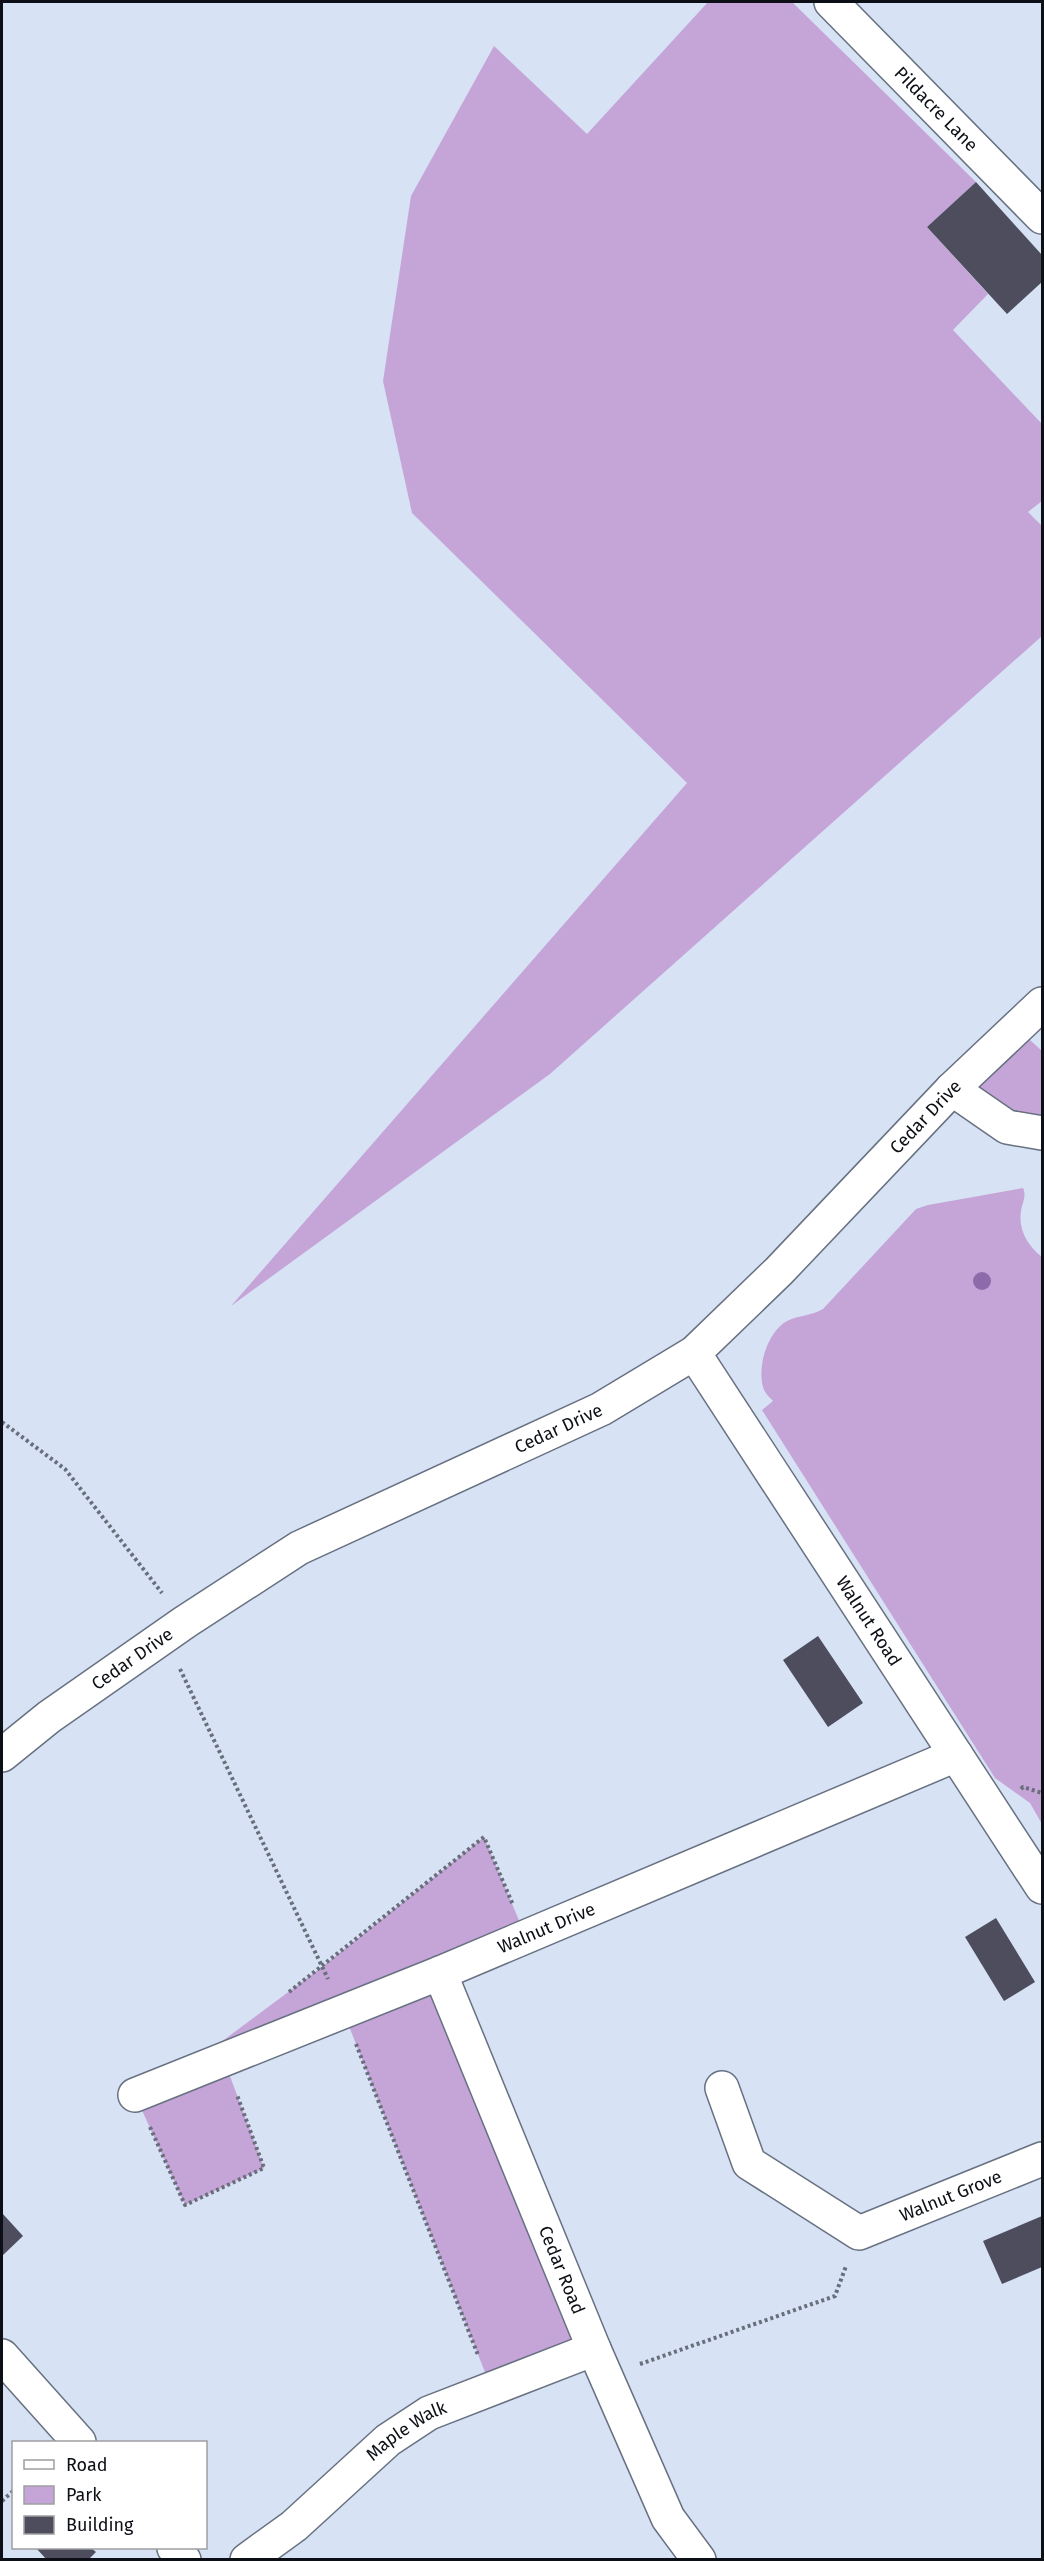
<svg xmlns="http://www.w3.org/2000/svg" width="1044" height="2561" viewBox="0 0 1044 2561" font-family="'Fira Sans',sans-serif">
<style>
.green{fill:#c5a5d8}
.building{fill:#4d4d5e}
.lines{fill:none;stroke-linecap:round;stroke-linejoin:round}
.minor-casing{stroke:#677181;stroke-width:36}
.path{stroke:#686e7a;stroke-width:4;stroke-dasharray:3 3;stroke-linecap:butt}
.minor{stroke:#fff;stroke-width:33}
.tree{fill:#8d6aaa}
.labels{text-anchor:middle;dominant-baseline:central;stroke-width:6;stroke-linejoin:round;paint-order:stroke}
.street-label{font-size:18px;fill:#0c0f15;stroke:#fff}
</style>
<rect width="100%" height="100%" fill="#d7e2f5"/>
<path class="green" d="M 708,2 L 792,2 L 976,182 L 927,227 L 988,294 L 953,330 L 1042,424 L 1042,501 L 1028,512 L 1042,526 L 1042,636 L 550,1074 L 231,1306 L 687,783 L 412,513 L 383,381 L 411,196 L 494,46 L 587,134 Z
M 1018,1029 L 1042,1051 L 1042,1133 L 952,1089 Z
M 1023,1188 C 1027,1196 1022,1203 1021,1211 C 1018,1230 1028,1246 1042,1257 L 1042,1824 L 1030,1803 L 995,1778 L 762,1410 L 773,1401 C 770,1398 766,1394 764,1390 C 756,1369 767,1332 787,1321 C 799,1315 811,1316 823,1309 L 916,1209 L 928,1205 Z
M 484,1837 L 526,1937 L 441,1973 L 594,2349 L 492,2390 L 343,2011 L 224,2060 L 264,2168 L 185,2205 L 135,2095 L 170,2080 L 322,1967 Z"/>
<path class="building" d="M 976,182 L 1042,255 L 1042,282 L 1007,314 L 927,227 Z
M 818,1636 L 863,1703 L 828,1727 L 783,1660 Z
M 996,1918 L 1035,1982 L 1004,2001 L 965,1937 Z
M 2,2213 L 23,2236 L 2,2256 Z
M 1042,2216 L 1042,2267 L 1002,2284 L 983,2241 Z
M 36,2548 L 91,2548 L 96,2552 L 88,2560 L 47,2560 Z"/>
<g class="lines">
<g class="minor-casing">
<g id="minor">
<path id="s1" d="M 831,2 L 1042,217"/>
<path d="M 952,1089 L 1007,1127 L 1042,1133"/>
<path id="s2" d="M 694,1353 L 1042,1887"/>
<path id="s3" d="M 2,1755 L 49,1717 L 185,1622 L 299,1548 L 601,1409 L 694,1353 L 779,1271 L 952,1089 L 1042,1004"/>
<path id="s4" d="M 440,1973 L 594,2349 L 668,2518 L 699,2560"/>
<path id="s5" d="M 722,2088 L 749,2163 L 859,2233 L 1042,2159"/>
<path id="s6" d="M 135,2095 L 440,1973 L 956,1755"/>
<path d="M 2,2356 L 79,2442"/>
<path d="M 174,2548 L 184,2560"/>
<path id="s7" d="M 247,2560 L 294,2526 L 388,2440 L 429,2413 L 594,2349"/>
</g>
</g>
<path class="path" d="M 2,1422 L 65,1469 L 162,1593
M 180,1669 L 328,1979
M 1021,1789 L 1023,1787 L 1042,1793
M 289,1992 L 484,1837 L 513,1905
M 356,2044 L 478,2355
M 150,2127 L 185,2205 L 264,2168 L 237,2095
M 640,2364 L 835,2296 L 846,2266
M 2,2501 L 14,2490"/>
<use href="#minor" class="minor"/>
</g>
<circle class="tree" cx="982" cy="1281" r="9"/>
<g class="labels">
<g class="street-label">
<text stroke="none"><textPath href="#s1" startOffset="150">Pildacre Lane</textPath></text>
<text stroke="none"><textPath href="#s3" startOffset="1134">Cedar Drive</textPath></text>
<text stroke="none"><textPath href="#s3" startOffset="648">Cedar Drive</textPath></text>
<text stroke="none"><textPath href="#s2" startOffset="320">Walnut Road</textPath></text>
<text stroke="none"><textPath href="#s3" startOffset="162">Cedar Drive</textPath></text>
<text stroke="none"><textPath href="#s6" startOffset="444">Walnut Drive</textPath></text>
<text stroke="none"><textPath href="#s5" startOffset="309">Walnut Grove</textPath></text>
<text stroke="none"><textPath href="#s4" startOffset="321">Cedar Road</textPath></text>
<text stroke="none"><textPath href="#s7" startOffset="206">Maple Walk</textPath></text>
</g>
</g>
<rect width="1044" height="2561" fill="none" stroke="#0c0f15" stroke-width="6"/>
<rect x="12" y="2441" width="195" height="108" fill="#ffffff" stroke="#9e9fa1" stroke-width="1.5"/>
<rect x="24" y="2460" width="30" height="9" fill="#ffffff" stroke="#9e9fa1" stroke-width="1.5"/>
<text x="66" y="2471" font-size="18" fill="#0c0f15">Road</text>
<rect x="24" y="2486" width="30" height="18" fill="#c5a5d8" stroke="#9e9fa1" stroke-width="1.5"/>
<text x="66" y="2501" font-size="18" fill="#0c0f15">Park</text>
<rect x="24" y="2516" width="30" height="18" fill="#4d4d5e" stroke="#9e9fa1" stroke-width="1.5"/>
<text x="66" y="2531" font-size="18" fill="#0c0f15">Building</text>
</svg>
